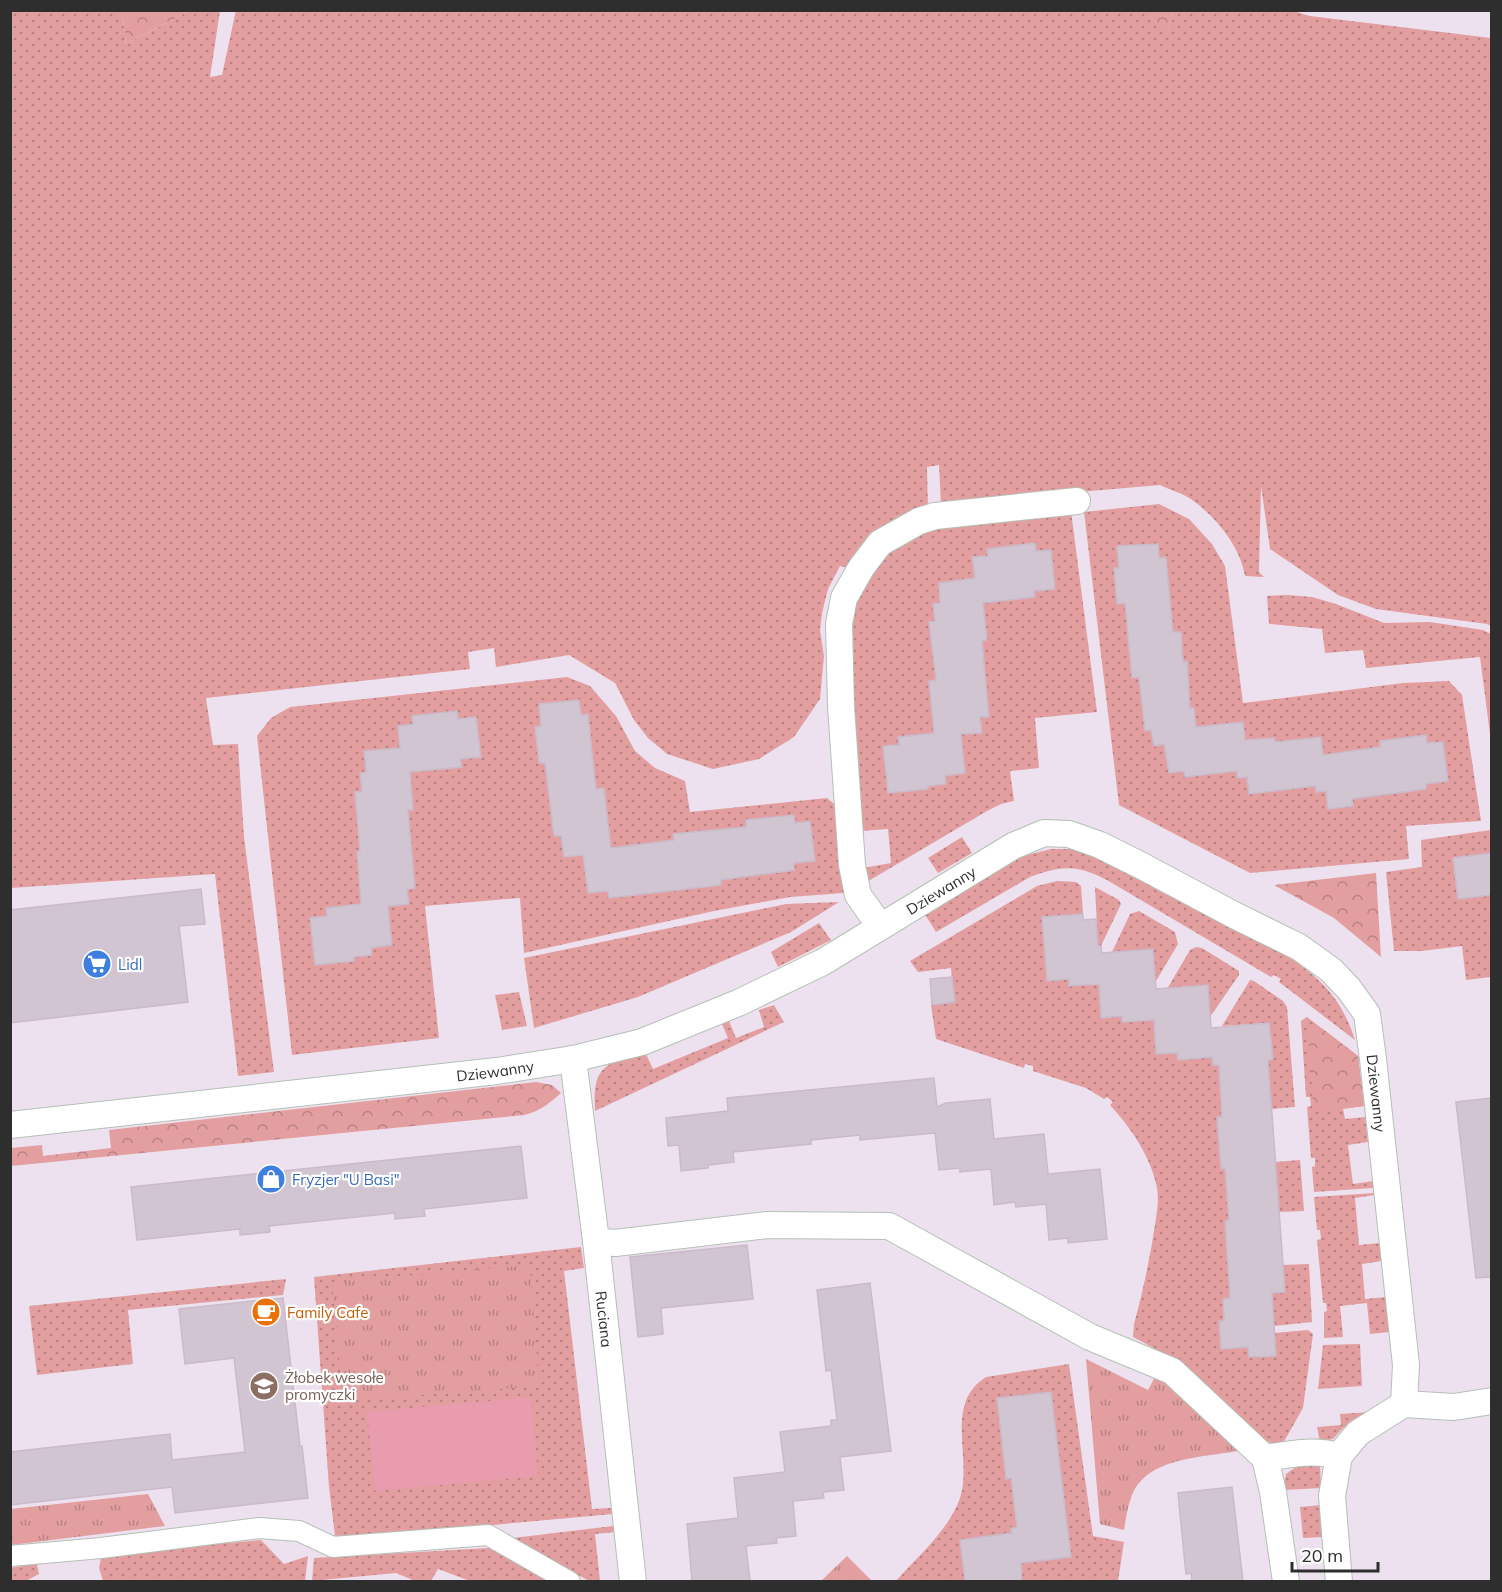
<svg xmlns="http://www.w3.org/2000/svg" width="1502" height="1592" viewBox="0 0 1502 1592" font-family="Mulish,sans-serif">
<style>
.grass{fill:url(#grass-dots)}
.forest{fill:url(#forest-crowns)}
.park{fill:url(#park-tufts)}
.pitch{fill:#ea9caf}
.building{fill:#d1c5d1;stroke:#cabaca;stroke-width:1.5}
.lines{fill:none;stroke-linecap:round;stroke-linejoin:round}
.pedestrian-casing{stroke:#b4c0b6;stroke-width:22}
.minor-casing{stroke:#b4c0b6;stroke-width:28}
.pedestrian{stroke:#fff;stroke-width:20}
.minor{stroke:#fff;stroke-width:26}
.labels{text-anchor:middle;dominant-baseline:central;stroke-width:4.5;stroke-linejoin:round;paint-order:stroke}
.street-label{font-size:15px;fill:#2e2e2e;stroke:#fff}
.shop-label{font-size:15px;fill:#366cbe;stroke:#fff;text-anchor:start}
.food-label{font-size:15px;fill:#c56008;stroke:#fff;text-anchor:start}
.education-label{font-size:15px;fill:#785e54;stroke:#fff;text-anchor:start}
</style>
<defs>
<pattern id="grass-dots" width="8" height="8" patternUnits="userSpaceOnUse" patternTransform="scale(1.5)"><rect width="8" height="8" fill="#e39fa0"/><path d="M2 2h.1M6 6h.1" fill="none" stroke="#b88283" stroke-width="1.8" stroke-linecap="round"/></pattern>
<pattern id="forest-crowns" width="20" height="18" patternUnits="userSpaceOnUse" patternTransform="scale(1.5)"><rect width="20" height="18" fill="#e39fa0"/><path d="M2 6a3 3 0 1 1 6 0M12 15a3 3 0 1 1 6 0" fill="none" stroke="#b88283"/></pattern>
<pattern id="park-tufts" width="24" height="20" patternUnits="userSpaceOnUse" patternTransform="scale(1.5)"><rect width="24" height="20" fill="#e39fa0"/><path d="M3 7l-1-3M5 7V3M7 7l1-3M15 17l-1-3M17 17v-4M19 17l1-3" fill="none" stroke="#b88283"/></pattern>
</defs>
<rect width="100%" height="100%" fill="#ede1ef"/>
<path class="grass" d="M 236,10 L 1150,10 L 1150,17 L 1169,32 L 1172,11 L 1290,10 L 1310,16 L 1491,38 L 1491,626 L 1487,624 L 1376,609 L 1338,595 L 1270,549 L 1261,486 L 1259,572 L 1264,577 L 1245,576 C 1240,546 1216,517 1191,499 C 1182,493 1170,490 1160,485 L 941,504 L 939,465 L 927,467 L 928,508 C 891,518 867,533 848,568 L 840,566 L 828,589 L 822,613 L 820,630 L 824,656 L 820,699 L 794,737 L 759,759 L 713,769 L 667,754 L 648,738 L 634,720 L 615,683 L 569,655 L 496,667 L 494,648 L 468,652 L 470,669 L 206,698 L 213,745 L 238,744 L 244,837 L 274,1072 L 238,1076 L 215,874 L 11,888 L 11,11 L 122,11 L 126,44 L 189,11 L 220,11 L 210,77 L 222,75 Z
M 1159,504 L 1189,519 L 1212,544 L 1225,566 L 1243,703 L 1403,683 L 1449,681 L 1462,695 L 1481,821 L 1406,826 L 1409,859 L 1250,873 L 1119,805 L 1084,512 Z
M 1071,511 L 1097,712 L 1035,718 L 1039,768 L 1010,771 L 1014,801 L 1001,804 L 987,811 L 865,883 L 863,868 L 891,863 L 888,829 L 861,831 L 847,633 L 867,574 L 885,554 L 905,537 L 935,527 Z
M 1287,595 L 1312,597 L 1336,604 L 1384,623 L 1430,622 L 1483,630 L 1491,634 L 1491,742 L 1480,657 L 1366,668 L 1363,650 L 1325,653 L 1322,629 L 1269,624 L 1267,596 Z
M 567,677 L 590,686 L 616,716 L 635,751 L 655,768 L 685,781 L 690,812 L 827,798 L 841,810 L 844,893 L 790,897 L 714,911 L 524,953 L 520,898 L 425,906 L 439,1038 L 292,1055 L 257,736 L 271,718 L 290,707 Z
M 1491,830 L 1491,977 L 1466,980 L 1462,946 L 1422,951 L 1394,951 L 1386,872 L 1422,867 L 1421,840 Z
M 962,837 L 972,853 L 938,873 L 928,858 Z
M 1051,849 L 1072,849 L 1085,852 L 1289,957 C 1323,980 1342,1000 1355,1040 L 1279,982 L 1281,979 L 1274,975 L 1271,977 L 1112,883 C 1081,865 1064,864 1030,877 L 936,932 L 924,913 L 1023,856 Z
M 1057,881 L 1076,882 L 1081,886 L 1083,914 L 1042,917 L 1047,981 L 1069,979 L 1070,986 L 1103,984 L 1099,992 L 1101,1018 L 1122,1016 L 1123,1022 L 1157,1020 L 1154,1028 L 1156,1054 L 1177,1053 L 1178,1060 L 1212,1057 L 1213,1065 L 1219,1065 L 1222,1117 L 1218,1117 L 1221,1169 L 1225,1168 L 1229,1220 L 1225,1221 L 1231,1298 L 1223,1299 L 1224,1321 L 1219,1322 L 1221,1349 L 1248,1347 L 1249,1357 L 1275,1356 L 1274,1333 L 1308,1330 L 1313,1334 L 1303,1408 L 1282,1445 L 1267,1442 L 1256,1435 L 1193,1373 L 1178,1361 L 1133,1337 L 1134,1324 C 1143,1291 1150,1258 1155,1225 C 1157,1213 1159,1200 1157,1188 C 1151,1157 1131,1128 1110,1105 L 1113,1102 L 1107,1097 L 1104,1099 L 1086,1088 L 1033,1071 L 1033,1066 L 1025,1064 L 1024,1068 L 936,1039 L 931,1005 L 954,1002 L 951,968 L 918,972 L 910,961 L 1037,886 Z
M 1095,887 L 1119,900 L 1121,904 L 1101,946 L 1098,946 Z
M 839,902 L 791,932 L 638,997 L 534,1028 L 524,958 L 786,904 Z
M 1139,911 L 1175,932 L 1178,944 L 1156,981 L 1152,949 L 1112,952 L 1130,914 Z
M 819,923 L 831,940 L 778,967 L 771,952 Z
M 1196,947 L 1202,948 L 1239,971 L 1239,975 L 1210,1017 L 1167,989 L 1190,950 Z
M 1250,980 L 1254,981 L 1283,1001 L 1287,1007 L 1295,1107 L 1271,1109 L 1268,1060 L 1272,1059 L 1269,1023 L 1222,1026 Z
M 519,992 L 527,1026 L 502,1030 L 495,995 Z
M 774,1005 L 784,1022 L 595,1111 C 592,1065 606,1062 646,1054 L 653,1069 L 728,1038 L 722,1024 L 729,1021 L 736,1038 L 764,1027 L 759,1010 Z
M 1307,1017 L 1358,1056 L 1364,1106 L 1343,1109 L 1345,1119 L 1365,1117 L 1368,1142 L 1348,1145 L 1353,1184 L 1373,1181 L 1373,1188 L 1314,1192 L 1312,1167 L 1315,1166 L 1315,1158 L 1311,1158 L 1307,1107 L 1311,1106 L 1310,1097 L 1306,1097 L 1301,1021 Z
M 1300,1160 L 1304,1211 L 1279,1212 L 1275,1162 Z
M 1374,1193 L 1375,1195 L 1355,1198 L 1359,1245 L 1380,1243 L 1382,1261 L 1362,1264 L 1365,1299 L 1386,1297 L 1390,1332 L 1370,1334 L 1367,1303 L 1340,1306 L 1343,1337 L 1324,1338 L 1324,1312 L 1327,1311 L 1326,1303 L 1323,1303 L 1317,1240 L 1321,1239 L 1320,1230 L 1317,1230 L 1314,1197 Z
M 581,1247 L 584,1268 L 564,1271 L 592,1509 L 611,1508 L 613,1514 L 340,1539 L 335,1536 L 329,1487 L 314,1277 Z
M 1309,1264 L 1312,1322 L 1274,1326 L 1272,1293 L 1285,1292 L 1283,1265 Z
M 286,1279 L 283,1295 L 128,1310 L 133,1364 L 37,1375 L 29,1306 Z
M 1360,1344 L 1362,1386 L 1318,1389 L 1323,1345 Z
M 1069,1364 L 1093,1536 L 1124,1542 L 1118,1581 L 895,1582 C 917,1557 949,1530 960,1498 C 973,1459 943,1404 986,1377 Z
M 1370,1412 L 1343,1428 L 1333,1439 L 1320,1442 L 1317,1427 L 1341,1425 L 1340,1414 Z
M 1300,1464 L 1320,1465 L 1321,1488 L 1283,1490 L 1286,1474 Z
M 1320,1505 L 1323,1537 L 1303,1538 L 1300,1507 Z
M 613,1526 L 615,1532 L 595,1534 L 600,1581 L 589,1581 L 513,1538 Z
M 261,1540 L 284,1564 L 308,1556 L 305,1581 L 103,1581 L 99,1568 L 102,1554 Z
M 489,1548 L 548,1581 L 470,1581 L 438,1569 L 431,1581 L 415,1581 L 396,1573 L 312,1581 L 314,1558 Z
M 31,1564 L 37,1564 L 39,1574 L 26,1581 L 11,1581 L 10,1568 Z"/>
<path class="forest" d="M 122,11 L 122,10 L 189,11 L 126,44 Z
M 1150,11 L 1172,11 L 1169,33 L 1150,17 Z
M 1376,873 L 1381,957 L 1334,918 L 1274,885 Z
M 1307,1024 L 1323,1029 L 1358,1056 L 1364,1106 L 1314,1112 Z
M 536,1082 L 552,1085 L 561,1093 C 550,1103 539,1112 524,1115 L 11,1166 L 11,1148 L 42,1145 L 43,1156 L 111,1148 L 109,1130 Z"/>
<path class="park" d="M 530,1265 L 539,1386 L 343,1401 L 332,1282 Z
M 1086,1359 L 1148,1390 L 1156,1375 L 1190,1402 L 1237,1451 C 1201,1458 1145,1457 1131,1498 C 1127,1508 1126,1519 1124,1530 L 1100,1524 Z
M 148,1494 L 165,1526 L 11,1545 L 11,1509 Z
M 847,1556 L 872,1581 L 821,1581 Z"/>
<path class="pitch" d="M 531,1397 L 538,1476 L 375,1491 L 367,1412 Z"/>
<path class="building" d="M 1035,543 L 1036,551 L 1051,550 L 1055,589 L 1034,591 L 1035,597 L 983,603 L 987,640 L 982,641 L 989,717 L 980,717 L 982,733 L 961,734 L 965,773 L 945,776 L 946,784 L 928,786 L 928,789 L 888,793 L 883,746 L 899,745 L 898,737 L 934,733 L 929,681 L 936,680 L 929,622 L 935,621 L 933,604 L 940,603 L 939,583 L 975,578 L 972,557 L 988,556 L 987,549 Z
M 1158,544 L 1159,558 L 1166,557 L 1173,632 L 1181,632 L 1183,662 L 1187,661 L 1190,708 L 1194,708 L 1196,727 L 1243,722 L 1245,740 L 1274,738 L 1275,742 L 1321,737 L 1323,755 L 1380,747 L 1380,741 L 1426,735 L 1427,743 L 1443,742 L 1448,781 L 1426,784 L 1426,789 L 1352,799 L 1353,806 L 1328,809 L 1326,791 L 1316,792 L 1315,786 L 1249,794 L 1247,777 L 1237,778 L 1237,771 L 1185,777 L 1184,771 L 1169,773 L 1164,744 L 1154,746 L 1151,730 L 1145,731 L 1139,677 L 1132,678 L 1125,603 L 1117,604 L 1114,568 L 1119,568 L 1117,546 Z
M 579,700 L 581,715 L 588,714 L 596,789 L 604,788 L 611,848 L 674,840 L 673,834 L 746,827 L 746,820 L 794,815 L 795,823 L 810,821 L 815,861 L 794,863 L 794,870 L 721,880 L 721,885 L 609,898 L 608,891 L 588,893 L 583,855 L 564,857 L 561,836 L 554,836 L 545,763 L 539,763 L 535,727 L 541,726 L 539,704 Z
M 457,711 L 458,719 L 476,717 L 481,757 L 460,759 L 462,767 L 410,772 L 413,810 L 408,810 L 415,888 L 407,889 L 409,904 L 388,906 L 392,945 L 371,948 L 372,955 L 354,957 L 354,961 L 315,965 L 310,918 L 327,916 L 326,908 L 361,904 L 357,851 L 360,851 L 355,792 L 362,792 L 360,773 L 366,772 L 364,751 L 400,748 L 398,726 L 413,724 L 412,716 Z
M 1491,853 L 1491,895 L 1458,899 L 1453,858 Z
M 201,889 L 205,924 L 179,926 L 188,1002 L 10,1023 L 10,910 Z
M 1083,914 L 1083,920 L 1096,919 L 1098,946 L 1101,946 L 1102,953 L 1153,949 L 1156,989 L 1208,985 L 1211,1028 L 1269,1023 L 1273,1059 L 1268,1060 L 1285,1292 L 1272,1293 L 1276,1356 L 1249,1357 L 1248,1347 L 1221,1349 L 1219,1321 L 1224,1321 L 1223,1299 L 1230,1298 L 1225,1221 L 1229,1220 L 1225,1168 L 1221,1169 L 1217,1117 L 1222,1117 L 1219,1065 L 1213,1065 L 1212,1057 L 1178,1060 L 1177,1053 L 1156,1054 L 1154,1020 L 1122,1022 L 1122,1016 L 1101,1018 L 1099,984 L 1069,986 L 1069,979 L 1047,981 L 1042,917 Z
M 952,977 L 955,1002 L 932,1005 L 930,979 Z
M 934,1078 L 937,1107 L 946,1103 L 990,1099 L 994,1139 L 1044,1134 L 1048,1174 L 1100,1169 L 1107,1239 L 1068,1243 L 1068,1238 L 1049,1240 L 1046,1204 L 1016,1207 L 1015,1202 L 994,1205 L 991,1169 L 960,1172 L 960,1168 L 939,1170 L 935,1133 L 860,1140 L 860,1135 L 811,1140 L 811,1144 L 733,1152 L 734,1162 L 708,1165 L 708,1168 L 681,1171 L 679,1145 L 668,1146 L 666,1118 L 728,1111 L 727,1098 Z
M 1491,1098 L 1491,1277 L 1476,1278 L 1456,1102 Z
M 521,1146 L 527,1198 L 424,1209 L 425,1216 L 395,1219 L 395,1213 L 269,1226 L 270,1232 L 240,1235 L 240,1229 L 137,1240 L 131,1187 Z
M 747,1245 L 753,1299 L 661,1308 L 663,1334 L 638,1337 L 630,1257 Z
M 870,1283 L 891,1451 L 840,1457 L 844,1490 L 823,1492 L 824,1498 L 793,1501 L 796,1536 L 776,1538 L 777,1543 L 746,1546 L 750,1581 L 692,1581 L 687,1524 L 738,1518 L 734,1478 L 785,1472 L 780,1432 L 831,1426 L 831,1420 L 837,1420 L 831,1370 L 826,1371 L 817,1290 Z
M 283,1298 L 300,1446 L 302,1446 L 308,1498 L 175,1513 L 172,1487 L 10,1505 L 10,1452 L 170,1434 L 172,1460 L 245,1452 L 234,1358 L 185,1364 L 179,1309 Z
M 1051,1392 L 1071,1557 L 1021,1563 L 1022,1581 L 965,1581 L 960,1540 L 1012,1533 L 1011,1528 L 1017,1528 L 1011,1478 L 1006,1479 L 997,1398 Z
M 1232,1487 L 1243,1581 L 1192,1581 L 1191,1573 L 1186,1574 L 1178,1493 Z"/>
<g class="lines">
<g class="pedestrian-casing">
<path id="pedestrian" d="M 10,1556 L 101,1548 L 259,1528 L 299,1531 L 333,1547 L 488,1535 L 570,1582"/>
</g>
<g class="minor-casing">
<g id="minor">
<path d="M 880,926 L 858,895 L 852,865 L 841,706 L 839,624 L 844,598 L 861,568 L 880,543 L 919,521 L 935,516 L 1077,501"/>
<path id="s1" d="M 573,1059 L 596,1241 L 633,1582"/>
<path id="s2" d="M 10,1125 L 497,1071 L 573,1059 L 642,1042 L 738,1003 L 823,962 L 1013,846 L 1044,833 L 1069,834 L 1100,845 L 1142,866 L 1234,915 L 1299,947 L 1331,970 L 1349,989 L 1367,1014 L 1373,1059 L 1406,1365 L 1404,1404"/>
<path d="M 596,1241 L 615,1243 L 767,1225 L 889,1226 L 1090,1337 L 1172,1371 L 1265,1458 L 1273,1492 L 1286,1582"/>
<path d="M 1404,1404 L 1454,1407 L 1492,1401"/>
<path d="M 1265,1458 C 1290,1454 1314,1449 1339,1456"/>
<path d="M 1339,1582 L 1332,1496 L 1339,1456 L 1358,1433 L 1404,1404"/>
</g>
</g>
<use href="#pedestrian" class="pedestrian"/>
<use href="#minor" class="minor"/>
</g>
<defs>
<g id="supermarket-disc" transform="scale(1.5)"><circle r="9.5" fill="#3f7fe0" stroke="#fff"/><path d="M-6-5.5h2.5l.6 2H6L4.5 2H-2.5L-4.4-4H-6ZM-1.5 3.2a1.3 1.3 0 1 0 .1 0ZM3 3.2a1.3 1.3 0 1 0 .1 0Z" fill="#fff"/></g>
<g id="shop-disc" transform="scale(1.5)"><circle r="9.5" fill="#3f7fe0" stroke="#fff"/><path d="M-5-2.5h2.3a2.7 3.5 0 0 1 5.4 0H5L5.5 6h-11ZM-1.5-2.5h3a1.5 2.3 0 0 0-3 0Z" fill="#fff"/></g>
<g id="cafe-disc" transform="scale(1.5)"><circle r="9.5" fill="#e8710a" stroke="#fff"/><path d="M-5.5-4.5H6V0H3Q3 3.5 0 3.5H-2.5Q-5.5 3.5-5.5 0ZM3-3.2v2h1.7v-2ZM-6 4.5H4V6H-6Z" fill="#fff"/></g>
<g id="school-disc" transform="scale(1.5)"><circle r="9.5" fill="#8d6e63" stroke="#fff"/><path d="M0-5L7-2L0 1L-7-2ZM-4 1L0 2.5L4 1V4Q0 6-4 4Z" fill="#fff"/></g>
</defs>
<g fill-rule="evenodd">
<use href="#supermarket-disc" x="97" y="964"/>
<use href="#shop-disc" x="271" y="1179"/>
<use href="#cafe-disc" x="266" y="1312"/>
<use href="#school-disc" x="264" y="1386"/>
</g>
<g class="labels">
<g class="street-label">
<text stroke="none"><textPath href="#s2" startOffset="974">Dziewanny</textPath></text>
<text stroke="none"><textPath href="#s2" startOffset="488">Dziewanny</textPath></text>
<text stroke="none"><textPath href="#s2" startOffset="1550">Dziewanny</textPath></text>
<text stroke="none"><textPath href="#s1" startOffset="262">Ruciana</textPath></text>
</g>
<g class="shop-label">
<text x="118" y="964">Lidl</text>
<text x="292" y="1179">Fryzjer "U Basi"</text>
</g>
<g class="food-label">
<text x="287" y="1312">Family Cafe</text>
</g>
<g class="education-label">
<text x="285" y="1377">Żłobek wesołe<tspan x="285" dy="17">promyczki</tspan></text>
</g>
</g>
<rect width="1502" height="1592" fill="none" stroke="#2e2e2e" stroke-width="24"/>
<path d="M1292 1562v9h86v-9" fill="none" stroke="#2e2e2e" stroke-width="3"/>
<text x="1301" y="1562" font-size="18" fill="#2e2e2e" stroke="#ffffff" stroke-width="4.5" paint-order="stroke">20 m</text>
</svg>
